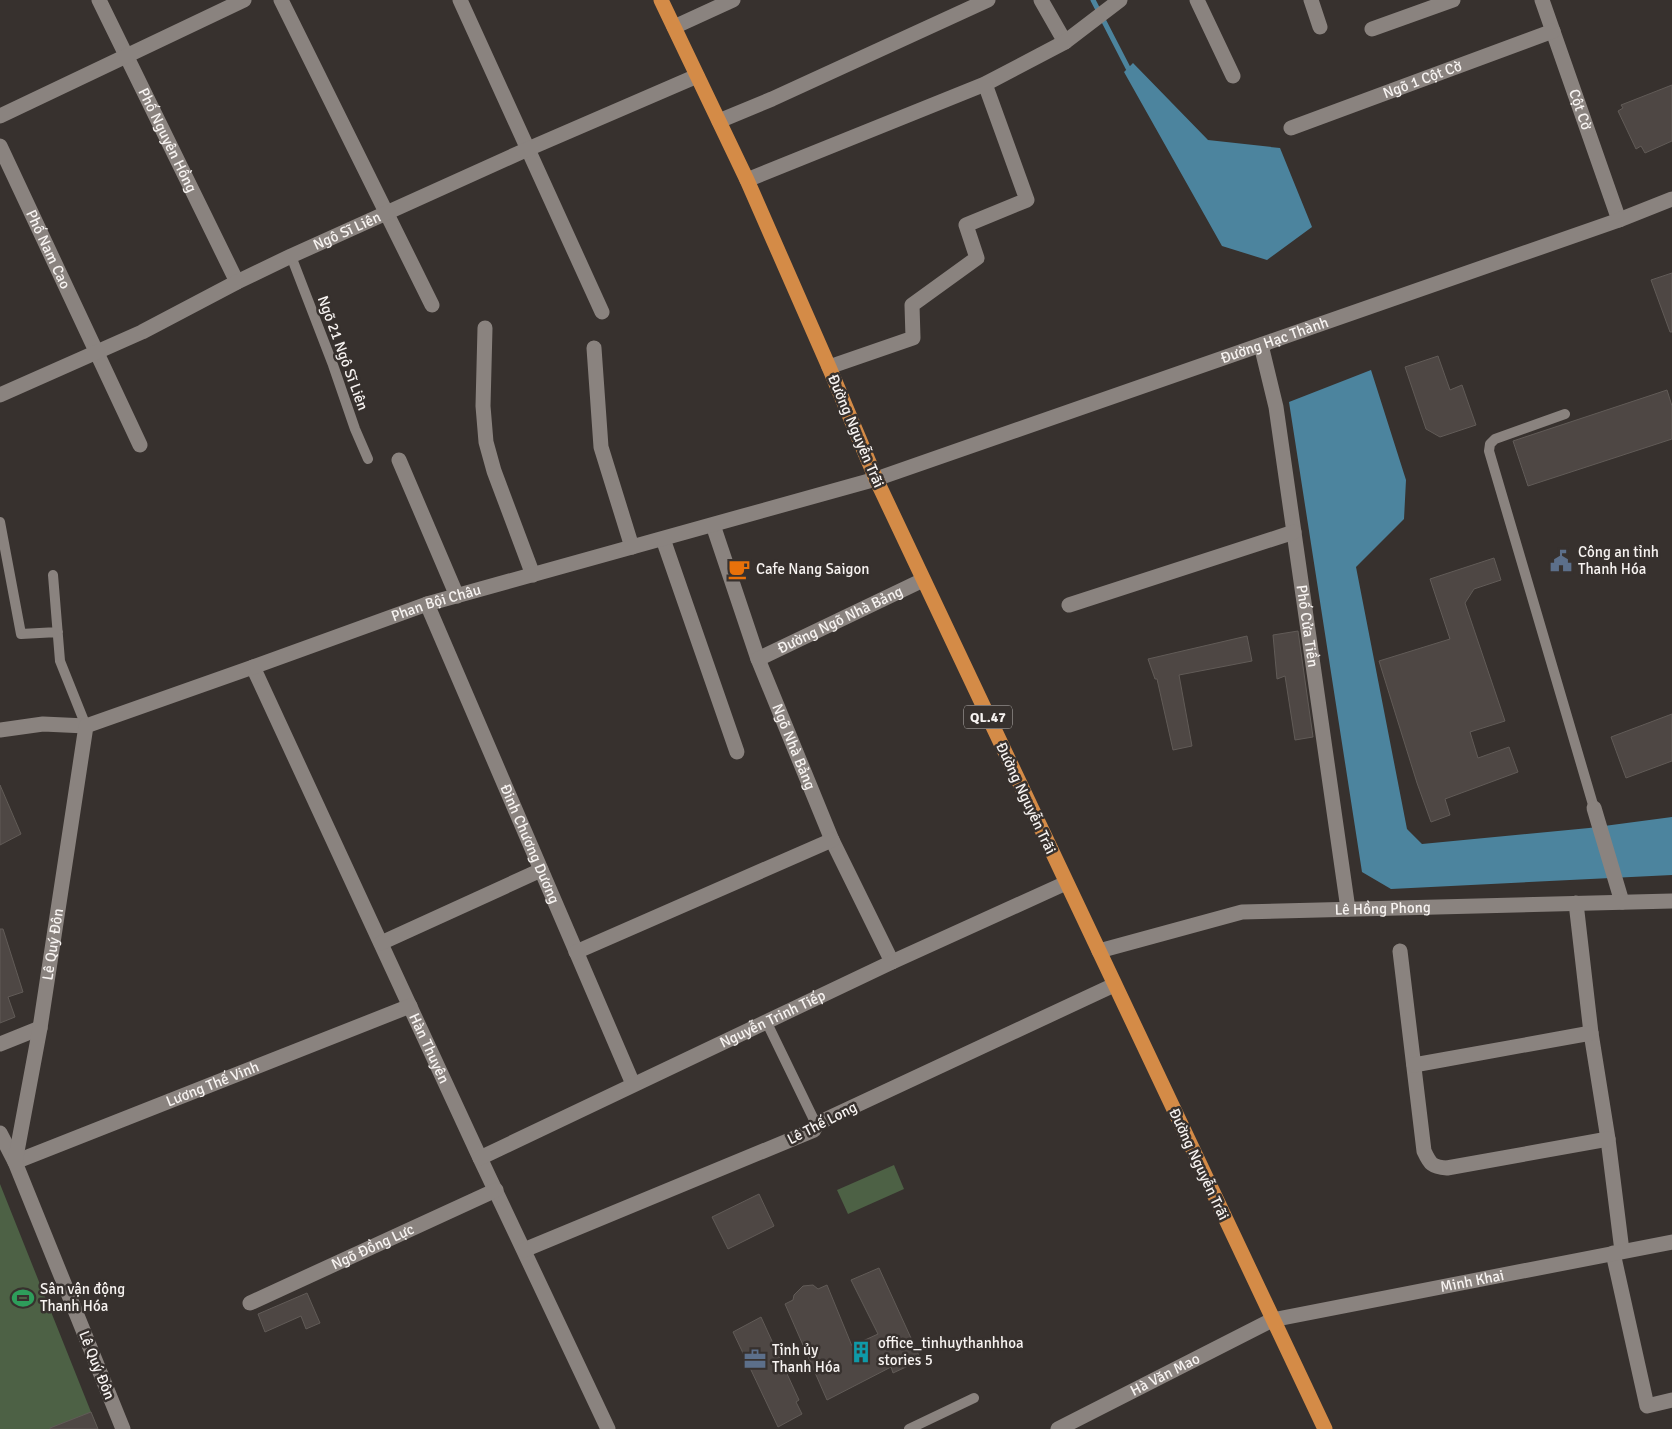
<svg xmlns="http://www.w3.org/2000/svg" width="1672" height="1429" viewBox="0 0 1672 1429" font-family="Signika,sans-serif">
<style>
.green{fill:#4d6145}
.water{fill:#4c849e}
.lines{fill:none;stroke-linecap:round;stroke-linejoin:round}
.stream{stroke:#4c849e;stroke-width:5}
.building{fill:#4e4744;stroke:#615b57}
.service{stroke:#8a837f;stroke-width:10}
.minor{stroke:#8a837f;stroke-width:15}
.tertiary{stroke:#8a837f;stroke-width:15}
.trunk{stroke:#d48b47;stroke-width:15}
.labels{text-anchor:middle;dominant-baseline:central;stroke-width:5;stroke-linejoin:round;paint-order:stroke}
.shield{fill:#37312e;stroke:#bdb9b6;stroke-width:1}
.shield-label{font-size:14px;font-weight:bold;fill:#f7f3f1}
.street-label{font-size:15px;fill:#f7f3f1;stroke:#37312e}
.poi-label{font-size:15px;fill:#f7f3f1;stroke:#37312e;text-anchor:start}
</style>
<rect width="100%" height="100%" fill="#37312e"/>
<path class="green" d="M 894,1165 L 904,1189 L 848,1214 L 837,1190 Z
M 0,1184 L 91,1412 L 98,1429 L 0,1429 Z"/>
<path class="water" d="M 1133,63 L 1208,140 L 1280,148 L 1312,227 L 1267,260 L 1222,246 L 1124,72 Z
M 1371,370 L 1406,480 L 1404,519 L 1356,567 L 1407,829 L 1422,844 L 1589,828 L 1672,817 L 1672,875 L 1391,889 L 1362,872 L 1289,402 Z"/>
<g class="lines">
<path class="stream" d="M 1093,0 L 1128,68"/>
</g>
<path class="building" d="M 1672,85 L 1672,141 L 1645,153 L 1641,146 L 1636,149 L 1618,111 L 1623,108 L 1621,105 Z
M 1672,273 L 1672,332 L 1670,332 L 1651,280 Z
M 1438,356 L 1450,390 L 1462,385 L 1476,425 L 1440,437 L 1426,429 L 1405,367 Z
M 1667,390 L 1672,406 L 1672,439 L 1528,486 L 1513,441 Z
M 1494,558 L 1501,580 L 1474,589 L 1465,603 L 1505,721 L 1470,732 L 1478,758 L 1509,747 L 1518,772 L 1445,799 L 1450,815 L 1431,822 L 1417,783 L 1379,661 L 1450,639 L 1430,579 Z
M 1298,631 L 1313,737 L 1295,740 L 1285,676 L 1277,679 L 1273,635 Z
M 1247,636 L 1252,661 L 1179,675 L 1192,746 L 1173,750 L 1157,679 L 1155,679 L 1148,659 Z
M 1672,714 L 1672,761 L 1626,778 L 1611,737 Z
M 0,785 L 21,834 L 0,845 Z
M 0,929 L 3,929 L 23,992 L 8,997 L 15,1017 L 0,1023 Z
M 759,1194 L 774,1226 L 728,1249 L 712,1217 Z
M 879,1268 L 921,1360 L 893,1373 L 891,1367 L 827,1400 L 785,1304 L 793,1300 L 794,1295 L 803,1286 L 813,1285 L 818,1289 L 827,1285 L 852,1346 L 878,1334 L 851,1280 Z
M 307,1293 L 320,1323 L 306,1329 L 301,1316 L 265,1332 L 258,1314 Z
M 761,1317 L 799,1400 L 796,1402 L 802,1414 L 778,1427 L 733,1332 Z
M 91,1412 L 98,1429 L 50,1429 L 50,1428 Z"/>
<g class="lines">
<path class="service" d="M 291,256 L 333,365 L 355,429 L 368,459
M 1565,414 L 1495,439 L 1490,444 L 1489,451 L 1594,808
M 0,522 L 21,634 L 58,632
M 53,575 L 60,661 L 86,726
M 767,1023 L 816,1124
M 909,1429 L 974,1398"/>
<g class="minor">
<path id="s1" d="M 99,0 L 237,282"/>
<path d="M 281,0 L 432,305"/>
<path d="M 460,0 L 602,312"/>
<path d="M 1041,0 L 1065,42"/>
<path d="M 1197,0 L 1233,76"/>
<path d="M 1311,0 L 1320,27"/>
<path id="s2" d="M 1542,0 L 1619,220"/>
<path d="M 674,27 L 733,0"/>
<path d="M 1372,29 L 1453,0"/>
<path d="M 0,116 L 244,0"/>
<path d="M 719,121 L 772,99 L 988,0"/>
<path id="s3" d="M 1291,128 L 1553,31"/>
<path id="s4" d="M 0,146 L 140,445"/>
<path d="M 747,180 L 985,84 L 1065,42 L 1120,0"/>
<path d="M 485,328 L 483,406 L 486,442 L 494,471 L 533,575"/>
<path id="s5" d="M 1261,345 L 1276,407 L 1348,909"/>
<path d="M 594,348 L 601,447 L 632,547"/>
<path d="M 829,367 L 913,338 L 912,305 L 977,258 L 966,225 L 1027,200 L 985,84"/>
<path id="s6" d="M 0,395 L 142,332 L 237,282 L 291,256 L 528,149 L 697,76"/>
<path d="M 399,460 L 457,596"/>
<path id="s7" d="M 713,525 L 758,659 L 832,840 L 892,962"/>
<path d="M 663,539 L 737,752"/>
<path id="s8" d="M 427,604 L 633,1084"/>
<path d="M 1069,605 L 1294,532"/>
<path id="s9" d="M 758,659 L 923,580"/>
<path id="s10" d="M 253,667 L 480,1158 L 608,1429"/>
<path d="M 0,730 L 43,724 L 86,726"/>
<path d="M 1594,808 L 1622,902"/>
<path d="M 1576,903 L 1591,1033 L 1608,1139 L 1622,1251"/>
<path d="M 381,943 L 541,870"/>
<path id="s11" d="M 1099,951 L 1242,912 L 1672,901"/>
<path d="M 1400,951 L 1424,1151 C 1430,1164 1432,1167 1447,1168 L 1608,1139"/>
<path d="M 576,952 L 832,840"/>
<path d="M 0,1044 L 40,1028"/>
<path d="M 1414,1065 L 1591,1033"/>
<path id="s12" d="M 0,1133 L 15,1162 L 410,1006"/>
<path id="s13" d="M 480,1158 L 892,962 L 1066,883"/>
<path d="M 524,1250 L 814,1130 L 816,1124 L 1114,985"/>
<path d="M 1613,1253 L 1647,1406 L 1672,1400"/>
<path id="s14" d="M 250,1303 L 496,1190"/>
<path id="s15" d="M 1058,1429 L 1272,1320 L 1672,1242"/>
</g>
<path class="tertiary" id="s16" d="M 123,1429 L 15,1162 L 40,1028 L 86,726 L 253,667 L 427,604 L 876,479 L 1619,220 L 1672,199"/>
<path class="trunk" d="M 661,0 L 747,180 L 829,367 L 876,479 L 1325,1429"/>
</g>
<defs>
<g id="civic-bare" transform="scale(1.725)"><path d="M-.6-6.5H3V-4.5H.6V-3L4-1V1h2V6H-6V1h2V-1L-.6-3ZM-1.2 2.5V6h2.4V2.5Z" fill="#5c6f8a" stroke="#37312e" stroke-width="2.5" paint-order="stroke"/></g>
<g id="cafe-bare" transform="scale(1.725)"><path d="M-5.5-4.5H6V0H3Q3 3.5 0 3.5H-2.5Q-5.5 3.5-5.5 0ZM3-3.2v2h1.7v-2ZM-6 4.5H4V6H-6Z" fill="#e8710a" stroke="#37312e" stroke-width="2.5" paint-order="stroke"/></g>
<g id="stadium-bare" transform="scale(1.725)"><path d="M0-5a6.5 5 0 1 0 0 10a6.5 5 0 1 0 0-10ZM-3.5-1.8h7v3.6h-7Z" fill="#2e9e5b" stroke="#37312e" stroke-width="2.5" paint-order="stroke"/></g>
<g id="building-bare" transform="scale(1.725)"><path d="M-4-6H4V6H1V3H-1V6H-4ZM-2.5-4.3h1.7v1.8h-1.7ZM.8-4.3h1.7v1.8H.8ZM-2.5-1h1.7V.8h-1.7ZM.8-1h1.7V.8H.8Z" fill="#0f9aa8" stroke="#37312e" stroke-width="2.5" paint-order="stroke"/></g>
<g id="office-bare" transform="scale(1.725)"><path d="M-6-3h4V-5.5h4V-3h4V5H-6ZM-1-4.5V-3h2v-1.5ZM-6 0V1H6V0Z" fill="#5c6f8a" stroke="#37312e" stroke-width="2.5" paint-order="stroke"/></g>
</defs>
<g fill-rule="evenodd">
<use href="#civic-bare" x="1561" y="561"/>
<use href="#cafe-bare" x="739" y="569"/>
<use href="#stadium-bare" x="23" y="1298"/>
<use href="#building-bare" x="861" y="1352"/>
<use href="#office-bare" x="755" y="1359"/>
</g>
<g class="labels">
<rect class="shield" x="964" y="705.5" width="48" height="23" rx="4"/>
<g class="shield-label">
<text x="988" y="717">QL.47</text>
</g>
<g class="street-label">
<text stroke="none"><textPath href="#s3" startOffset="140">Ngõ 1 Cột Cờ</textPath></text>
<text stroke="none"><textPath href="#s2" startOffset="116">Cột Cờ</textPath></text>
<text stroke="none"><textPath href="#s1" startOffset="156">Phố Nguyên Hồng</textPath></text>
<text stroke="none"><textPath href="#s6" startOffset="384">Ngô Sĩ Liên</textPath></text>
<text stroke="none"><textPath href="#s4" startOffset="114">Phố Nam Cao</textPath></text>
<text stroke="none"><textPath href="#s16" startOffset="1980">Đường Hạc Thành</textPath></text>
<text transform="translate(343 353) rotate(70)">Ngõ 21 Ngô Sĩ Liên</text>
<text transform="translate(856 431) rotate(67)">Đường Nguyễn Trãi</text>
<text stroke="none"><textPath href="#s16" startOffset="1101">Phan Bội Châu</textPath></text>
<text stroke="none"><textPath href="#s9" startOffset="91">Đường Ngõ Nhà Bảng</textPath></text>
<text stroke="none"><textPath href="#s5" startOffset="285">Phố Cửa Tiền</textPath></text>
<text stroke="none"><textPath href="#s7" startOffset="236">Ngõ Nhà Bảng</textPath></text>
<text transform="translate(1026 798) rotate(65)">Đường Nguyễn Trãi</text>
<text stroke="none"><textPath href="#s8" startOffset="261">Đinh Chương Dương</textPath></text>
<text stroke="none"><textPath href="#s11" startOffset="289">Lê Hồng Phong</textPath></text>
<text stroke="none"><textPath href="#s16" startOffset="509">Lê Quý Đôn</textPath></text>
<text stroke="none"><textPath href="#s13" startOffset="324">Nguyễn Trinh Tiếp</textPath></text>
<text stroke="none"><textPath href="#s10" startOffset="420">Hàn Thuyên</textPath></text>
<text stroke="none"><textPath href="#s12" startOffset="245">Lương Thế Vinh</textPath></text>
<text transform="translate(822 1123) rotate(-27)">Lê Thế Long</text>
<text transform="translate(1199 1164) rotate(65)">Đường Nguyễn Trãi</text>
<text stroke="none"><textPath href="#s14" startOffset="135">Ngõ Đồng Lực</textPath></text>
<text stroke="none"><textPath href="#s15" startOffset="444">Minh Khai</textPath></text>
<text transform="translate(97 1365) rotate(68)">Lê Quý Đôn</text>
<text stroke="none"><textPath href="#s15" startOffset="120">Hà Văn Mao</textPath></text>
</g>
<g class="poi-label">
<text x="1578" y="552">Công an tỉnh<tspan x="1578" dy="17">Thanh Hóa</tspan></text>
<text x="756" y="569">Cafe Nang Saigon</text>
<text x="40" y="1289">Sân vận động<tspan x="40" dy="17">Thanh Hóa</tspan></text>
<text x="878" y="1343">office_tinhuythanhhoa<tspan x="878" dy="17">stories 5</tspan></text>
<text x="772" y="1350">Tỉnh ủy<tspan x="772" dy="17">Thanh Hóa</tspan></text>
</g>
</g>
</svg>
